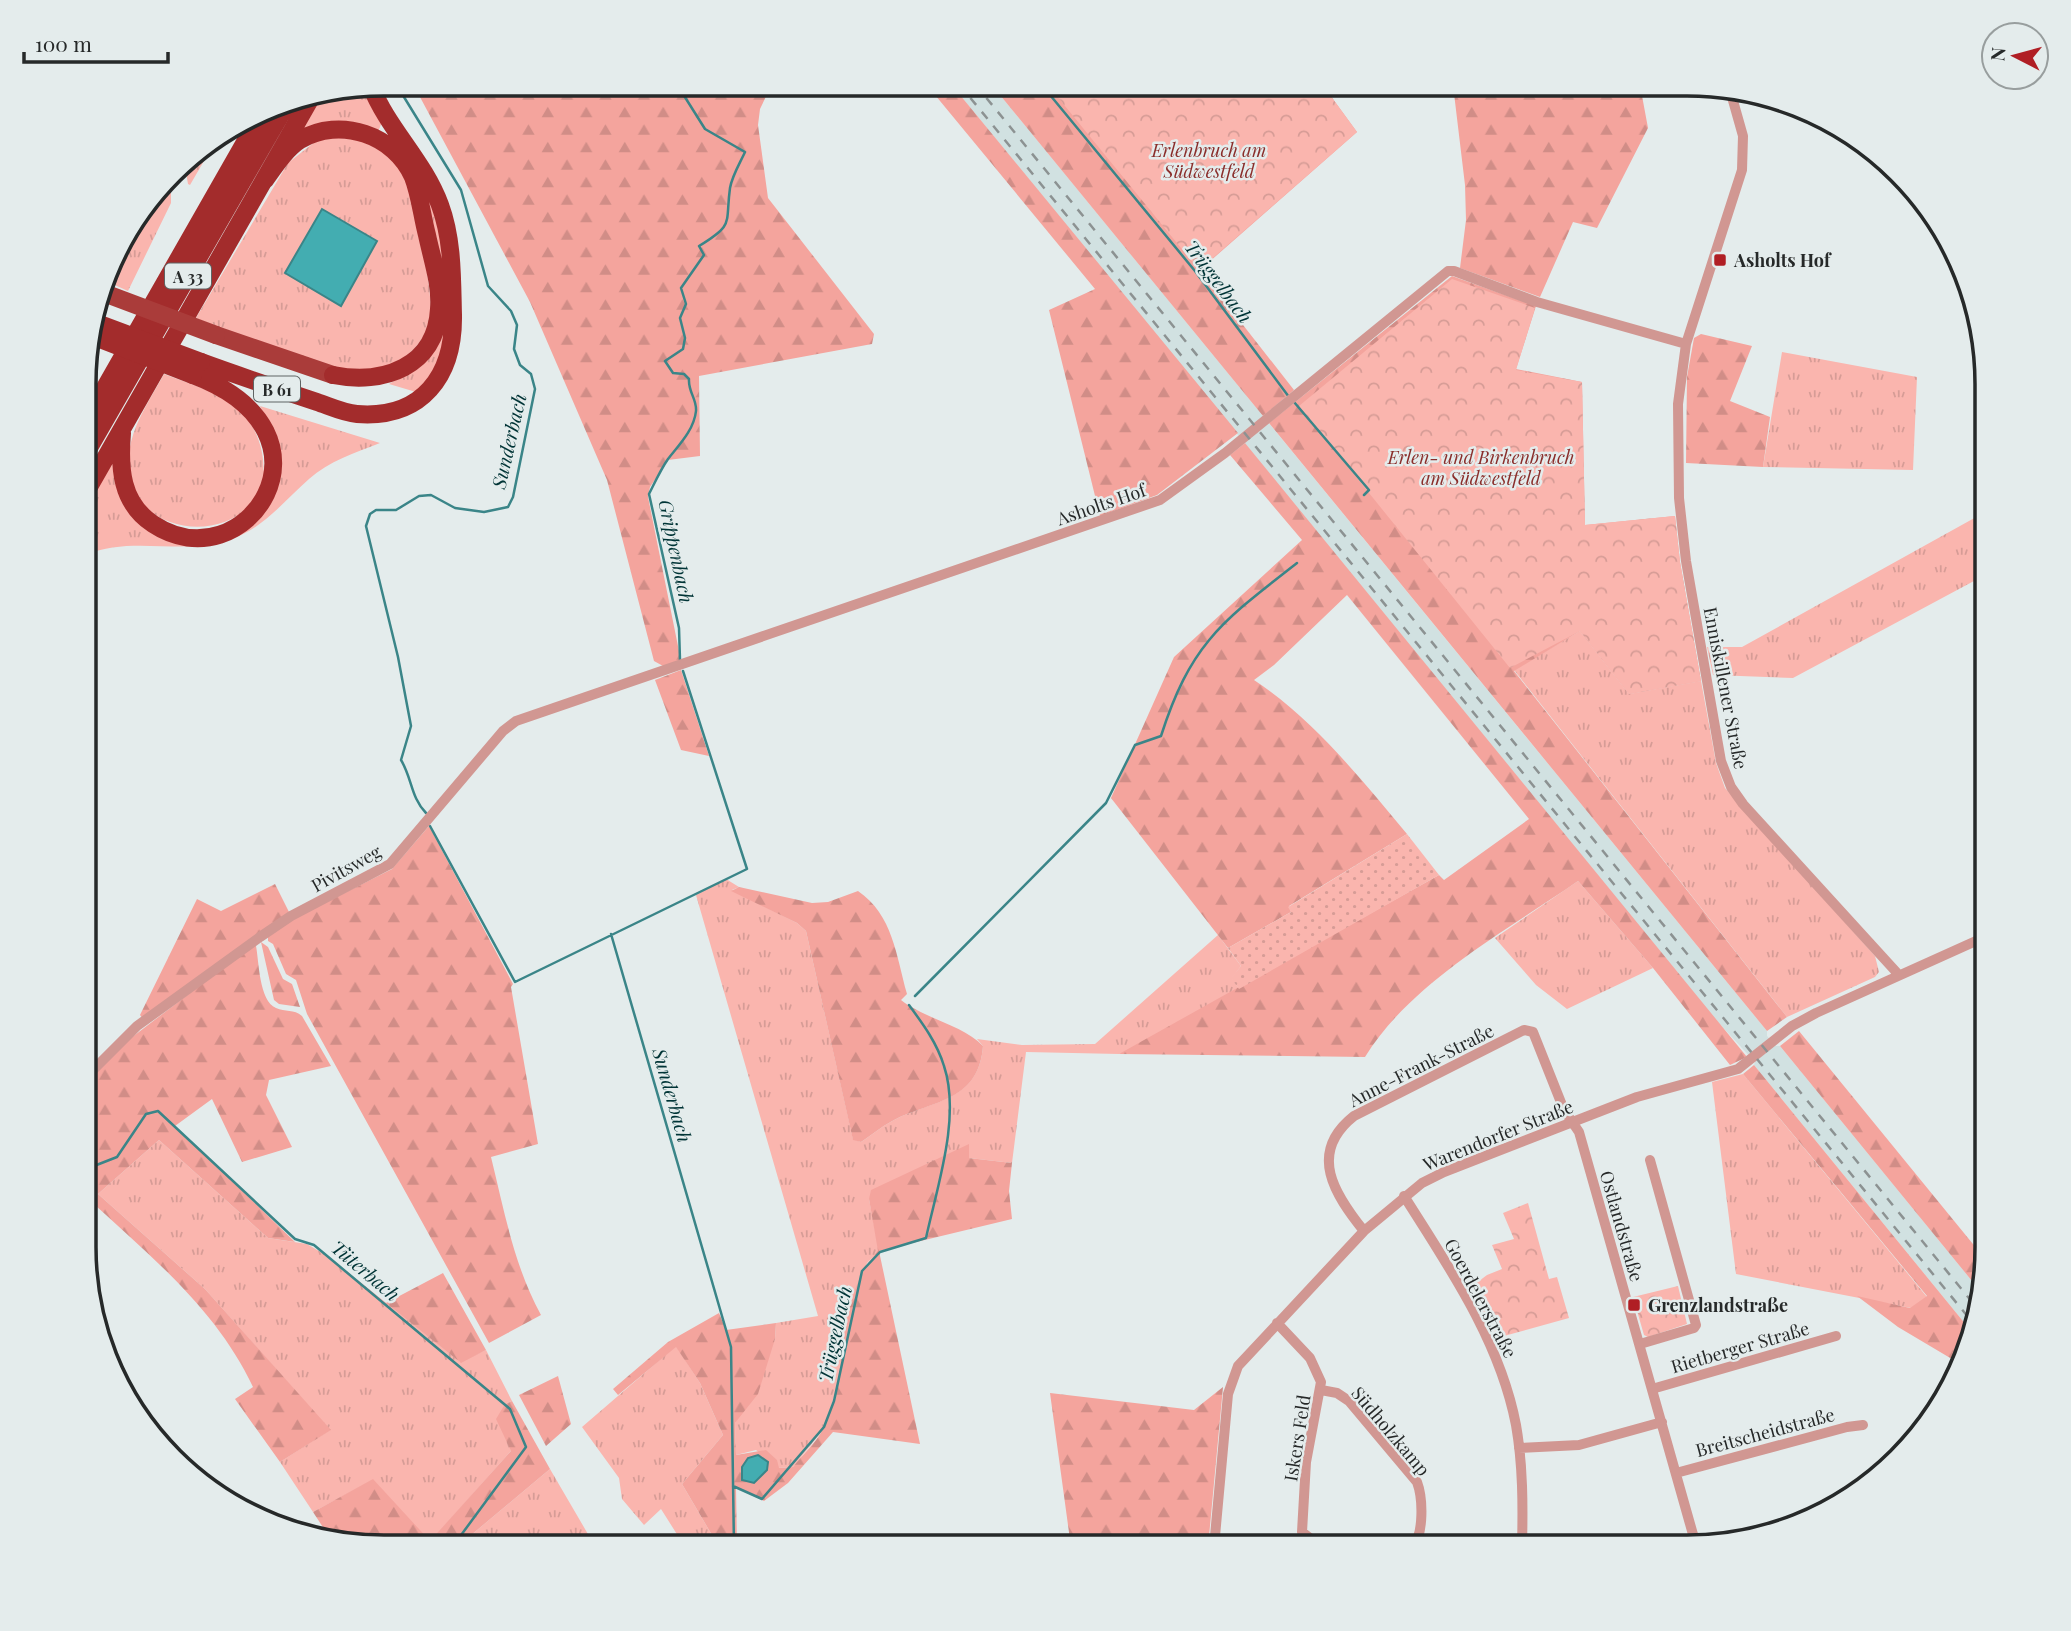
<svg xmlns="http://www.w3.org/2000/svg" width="2071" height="1631" viewBox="0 0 2071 1631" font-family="'Playfair Display',serif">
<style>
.built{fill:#d1e1e1}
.grass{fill:url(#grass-tufts)}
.forest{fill:url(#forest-firs)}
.park{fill:url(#park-crowns)}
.garden{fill:url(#garden-dots)}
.water{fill:#43adb1;stroke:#3a8588;stroke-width:2}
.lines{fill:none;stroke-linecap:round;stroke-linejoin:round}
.stream{stroke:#3a8588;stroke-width:2.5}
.minor{stroke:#d19792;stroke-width:10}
.trunk{stroke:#aa3c3a;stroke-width:18}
.motorway{stroke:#a32c2c;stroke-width:18}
.rail{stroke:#8c9292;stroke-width:2.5;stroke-dasharray:9 9;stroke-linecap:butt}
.trunk-bridge{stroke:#aa3c3a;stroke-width:18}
.motorway-bridge{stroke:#a32c2c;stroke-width:18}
.poi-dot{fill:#b01e24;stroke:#e4ecec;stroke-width:2.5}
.labels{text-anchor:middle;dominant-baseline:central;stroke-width:5;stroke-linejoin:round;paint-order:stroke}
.shield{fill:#e4ecec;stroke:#5f6464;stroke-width:2}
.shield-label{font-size:16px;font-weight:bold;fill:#262929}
.park-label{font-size:18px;font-style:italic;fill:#8a2e2b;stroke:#e4ecec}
.poi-label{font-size:18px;font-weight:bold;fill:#262929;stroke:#e4ecec;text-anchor:start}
.street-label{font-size:18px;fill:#262929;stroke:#e4ecec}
.water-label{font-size:19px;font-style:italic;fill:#003436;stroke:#e4ecec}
.rim{fill:none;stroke:#262929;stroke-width:3.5}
</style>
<defs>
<pattern id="grass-tufts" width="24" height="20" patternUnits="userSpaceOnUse" patternTransform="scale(1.75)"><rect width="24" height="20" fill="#fab5ae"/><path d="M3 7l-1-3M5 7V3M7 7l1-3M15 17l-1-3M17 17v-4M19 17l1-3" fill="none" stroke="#d69c96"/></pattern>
<pattern id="forest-firs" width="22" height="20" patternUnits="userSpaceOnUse" patternTransform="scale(1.75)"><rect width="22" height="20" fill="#f4a49d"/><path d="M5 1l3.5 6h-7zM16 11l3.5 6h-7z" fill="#d18d87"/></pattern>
<pattern id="park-crowns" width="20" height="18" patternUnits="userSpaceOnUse" patternTransform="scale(1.75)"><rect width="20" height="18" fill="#fab5ae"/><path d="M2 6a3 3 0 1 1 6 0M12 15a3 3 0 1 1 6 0" fill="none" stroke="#d69c96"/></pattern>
<pattern id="garden-dots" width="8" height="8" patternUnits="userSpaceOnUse" patternTransform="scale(1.75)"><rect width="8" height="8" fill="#fab5ae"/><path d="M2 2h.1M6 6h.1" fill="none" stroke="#d69c96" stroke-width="1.8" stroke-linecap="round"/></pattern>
</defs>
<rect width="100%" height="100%" fill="#e4ecec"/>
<path class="built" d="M 951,84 L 991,84 L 1767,1031 L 1767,1036 L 1776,1046 L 1780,1046 L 1981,1292 L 1971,1331 L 1754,1065 L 1755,1062 L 1715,1019 Z"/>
<path class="grass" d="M 364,87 L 382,122 L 378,132 L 299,133 L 321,94 Z
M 328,137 C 351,139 370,138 388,154 C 394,160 403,172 406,180 C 415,203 435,298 430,320 C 425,344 402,363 379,370 C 344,380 233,333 196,318 L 288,163 L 316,141 Z
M 215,142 L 190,185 L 188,184 L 184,161 Z
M 171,177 L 171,203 L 128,291 L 108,282 L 124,234 Z
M 424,184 L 441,235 L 446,336 L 436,370 L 416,392 L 389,384 L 409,372 L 436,343 Z
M 1782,352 L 1917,377 L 1913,470 L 1763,467 Z
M 164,374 C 187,383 213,390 233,404 C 248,415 259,435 262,453 C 281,553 106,553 131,442 C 137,418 152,396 164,374 Z
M 260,406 L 380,443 C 355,453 329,461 309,479 C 283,502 263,529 229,540 C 183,556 131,535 86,555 L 86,505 L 113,460 L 117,480 L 174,540 L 251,521 L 273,432 Z
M 1987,511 L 1987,574 L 1793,678 L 1713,675 L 1707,647 L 1742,647 Z
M 1580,631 L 1629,694 L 1701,681 L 1716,763 L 1725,788 L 1875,956 L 1879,972 L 1875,977 L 1787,1017 L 1514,670 Z
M 726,879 L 739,887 L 732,890 L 797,923 L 806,931 L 853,1139 L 861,1142 C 873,1134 885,1124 898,1118 C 937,1100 979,1099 983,1046 L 977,1039 L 1022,1045 L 1095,1044 L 1218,935 L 1241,966 L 1232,978 L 1239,989 L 1133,1049 L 1119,1054 L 1026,1052 L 1012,1163 L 969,1158 L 969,1145 L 869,1199 L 879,1251 L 867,1263 L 837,1388 L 823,1430 L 793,1467 L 778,1468 L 756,1450 L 736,1455 L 735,1423 L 775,1339 L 776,1323 L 818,1316 L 696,895 Z
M 1578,881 L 1653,968 L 1567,1009 L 1536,985 L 1495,938 Z
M 1743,1074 L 1927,1297 L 1911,1308 L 1736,1274 L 1712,1082 Z
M 159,1140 L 268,1238 L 307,1244 L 329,1257 L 460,1362 L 486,1350 L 512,1401 L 505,1404 L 511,1451 L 430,1542 L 373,1480 L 313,1512 L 280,1462 L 330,1430 L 205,1289 L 98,1194 Z
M 676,1346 L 700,1383 L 723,1435 L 682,1484 L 719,1547 L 685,1547 L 661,1509 L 644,1525 L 622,1499 L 619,1478 L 582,1427 Z
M 550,1469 L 592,1541 L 584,1546 L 477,1546 L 470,1536 Z"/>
<path class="forest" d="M 413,84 L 772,84 L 760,109 L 758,125 L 768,198 L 874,334 L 872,344 L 699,376 L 700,456 L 668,460 L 650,487 L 648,497 L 681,661 L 663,666 L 654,661 L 607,480 L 530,302 Z
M 926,84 L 951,84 L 1238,433 L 1157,495 L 1100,516 L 1049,310 L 1095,289 Z
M 991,84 L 1322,84 L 1357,132 L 1200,270 L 1294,390 L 1263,416 Z
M 1453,85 L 1640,85 L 1648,128 L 1597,228 L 1573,222 L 1540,297 L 1460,268 L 1466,220 L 1465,185 Z
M 1452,276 L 1536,306 L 1516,369 L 1582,382 L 1585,525 L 1675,516 L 1680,562 L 1701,681 L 1629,694 L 1580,631 L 1514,671 L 1787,1017 L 1767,1031 L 1269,423 Z
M 1701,334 L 1752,346 L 1730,401 L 1770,417 L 1763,467 L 1686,463 L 1687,377 L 1694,338 Z
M 1245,443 L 1747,1057 L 1730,1065 L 1653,968 L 1578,881 C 1506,931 1411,982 1365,1057 L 1119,1054 L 1439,875 L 1444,880 L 1529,819 L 1347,595 L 1274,665 L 1254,680 C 1314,720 1361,779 1407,834 L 1289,906 L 1291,912 L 1228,948 L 1111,798 L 1174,657 L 1302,540 L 1230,455 Z
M 681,670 L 709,756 L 681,750 L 655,680 Z
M 429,826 L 513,984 L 511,987 L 538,1144 L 491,1157 C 504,1210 514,1266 541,1315 L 489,1343 L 307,1014 L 296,980 L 286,974 L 273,944 L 268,941 L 268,937 L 293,919 L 392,869 Z
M 275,884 L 289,912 L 143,1019 L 140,1015 L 197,899 L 221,911 Z
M 739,887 L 812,903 L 828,902 L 858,891 C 893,915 896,955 907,994 L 901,1000 C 925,1019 963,1025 983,1046 C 979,1099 938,1100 898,1118 C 885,1124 873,1134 861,1142 L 853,1140 L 806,931 L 797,923 L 731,891 Z
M 261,942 L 268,947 L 283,979 L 292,984 L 300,1007 L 279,1004 L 274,1000 Z
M 253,945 L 256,946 C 259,961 259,1001 276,1008 C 285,1012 294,1009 302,1016 L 331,1066 L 269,1080 L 266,1095 L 292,1147 L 242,1162 L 212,1099 L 175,1126 L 295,1242 L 268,1238 L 159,1140 L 98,1194 L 205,1289 L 331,1430 L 280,1462 L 235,1399 L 253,1387 C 216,1308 148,1254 85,1196 L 85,1084 L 127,1041 Z
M 1799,1031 L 1986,1260 L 1981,1292 L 1780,1046 Z
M 1754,1065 L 1971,1331 L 1962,1365 L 1898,1327 L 1857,1296 L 1910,1308 L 1927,1296 L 1743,1074 Z
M 969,1144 L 969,1158 L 1012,1163 L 1009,1191 L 1012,1219 L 879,1251 L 920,1444 L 833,1432 L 788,1483 L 764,1501 L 736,1487 L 737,1547 L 719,1547 L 682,1484 L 723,1435 L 700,1383 L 676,1347 L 618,1395 L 613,1389 L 668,1342 L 719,1313 L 726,1330 L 776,1323 L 775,1339 L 758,1394 L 735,1423 L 736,1455 L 766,1450 L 777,1460 L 779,1468 L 793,1467 C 802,1455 816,1443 823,1429 C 851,1374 834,1297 878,1251 L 869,1199 L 871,1190 Z
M 443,1273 L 486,1350 L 461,1363 L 386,1303 Z
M 558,1376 L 571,1424 L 546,1446 L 519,1395 Z
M 1223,1387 L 1208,1547 L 1071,1547 L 1050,1393 L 1194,1410 Z
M 512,1401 L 550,1469 L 470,1536 L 477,1546 L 365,1546 L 330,1538 L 313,1512 L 373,1479 L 430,1541 L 511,1451 L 496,1419 L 505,1404 Z"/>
<path class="park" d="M 1047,84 L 1322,84 L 1357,132 L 1199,270 Z
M 1452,279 L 1535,308 L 1516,370 L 1582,382 L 1585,525 L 1675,516 L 1680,562 L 1701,681 L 1629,694 L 1580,631 L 1510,668 L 1299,406 Z
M 1528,1203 L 1549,1279 L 1557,1277 L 1569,1318 L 1493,1339 L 1467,1290 L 1487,1275 L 1502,1269 L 1492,1245 L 1514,1239 L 1503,1213 Z
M 1678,1286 L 1687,1324 L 1648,1337 L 1644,1335 L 1633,1297 Z"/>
<path class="garden" d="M 1407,834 L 1439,875 L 1239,989 L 1231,978 L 1241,966 L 1228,948 L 1291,912 L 1288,907 Z"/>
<path class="water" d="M 322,209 L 377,241 L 341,306 L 285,273 Z
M 758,1455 L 768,1462 L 767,1470 L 754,1483 L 742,1480 L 742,1467 L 748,1458 Z"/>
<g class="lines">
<path class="stream" d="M 396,84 L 461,190 L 488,286 L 511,311 L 517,325 L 514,349 L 520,365 L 531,374 L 535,389 L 513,497 L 508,507 L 484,512 L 455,508 L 431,495 L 419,496 L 396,510 L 376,510 L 370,514 L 366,526 L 398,657 L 411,726 L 401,760 C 412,778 411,798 426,813
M 672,84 L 683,94 L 705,129 L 745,152 C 740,163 732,176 730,188 C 725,224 735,224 699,246 L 704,255 L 681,288 L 686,304 L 680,318 L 685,338 L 683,349 L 665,361 L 673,373 L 684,374 L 689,379 C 688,392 697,399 696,411 C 694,430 679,445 668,459 C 661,469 655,482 649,494 L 679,628 L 680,660
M 1041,84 L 1195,271 L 1289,397
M 1294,402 L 1369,490 L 1364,495
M 430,826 L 515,982 L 747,869 L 683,671
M 611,934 L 731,1347 L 734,1547
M 915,996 L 1106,803 L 1135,745 L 1161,736 C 1191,642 1223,621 1297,563
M 85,1162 L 94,1166 L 117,1157 L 146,1114 L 158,1111 L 295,1239 L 314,1245 L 510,1409 L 526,1447 L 453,1546
M 733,1486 L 762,1499 L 824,1427 L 834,1401 L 862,1271 L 880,1252 L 926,1238 C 937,1187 961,1117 944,1066 C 937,1043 923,1024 909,1005"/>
<path class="minor" d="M 1730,90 L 1743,136 L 1742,170 L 1686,344 L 1678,404 L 1679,498 L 1686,561 L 1721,761 L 1731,787 L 1743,804 L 1899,975
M 85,1078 L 137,1026 L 260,937 L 291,916 L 390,864 L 503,731 L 516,721 L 1160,500 L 1225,453 L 1448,271 L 1454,271 L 1537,302 L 1686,344
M 1404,1196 C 1449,1267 1500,1341 1516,1425 C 1523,1465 1523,1506 1522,1547
M 1364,1231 C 1335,1195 1307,1153 1354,1116 L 1524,1030 L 1533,1032 L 1564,1110 L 1579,1132 L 1696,1545
M 1277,1323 L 1310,1358 L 1321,1382 L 1306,1462 L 1302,1532 L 1311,1539 L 1341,1543
M 1640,1344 L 1694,1328 L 1696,1325 L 1650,1160
M 1652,1389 L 1836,1336
M 1321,1390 L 1337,1393 L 1349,1401 L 1417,1482 C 1423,1498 1424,1533 1413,1547
M 1519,1448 L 1579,1445 L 1662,1422
M 1676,1473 L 1847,1427 L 1863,1425
M 1214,1547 L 1228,1394 L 1238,1366 L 1364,1231 L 1422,1183 L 1444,1172 L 1637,1097 L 1738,1069 L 1792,1026 L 1816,1013 L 1987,936
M 1340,1547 L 1341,1543 L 1367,1547"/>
<path class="trunk" d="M 216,335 L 333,375"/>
<path class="motorway" d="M 265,180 C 275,166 286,149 300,140 C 340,116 395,135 413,177 C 420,195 422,216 427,235 C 432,259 441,284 439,309 C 436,367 383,385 333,375
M 201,362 C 239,376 278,389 317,402 C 329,406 344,413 357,414 C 422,419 454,376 453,315 C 452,279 453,240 440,205 C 424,161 388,129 371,86
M 86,421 L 260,116
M 122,433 C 119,468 121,503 153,524 C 245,585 349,433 193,375
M 86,453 L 289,100
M 86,492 L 312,96"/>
<path class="rail" d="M 959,84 L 1973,1323
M 975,84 L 1977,1308"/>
<path class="trunk-bridge" d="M 104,293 L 216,335"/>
<path class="motorway-bridge" d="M 94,322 L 201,362
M 90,335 L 193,375"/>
</g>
<g class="poi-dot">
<rect x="1713" y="253" width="14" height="14" rx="3.5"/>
<rect x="1627" y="1298" width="14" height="14" rx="3.5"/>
</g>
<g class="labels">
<g class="shield">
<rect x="165" y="263.5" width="46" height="25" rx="5"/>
<rect x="254" y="376.5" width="46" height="25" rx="5"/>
</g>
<g class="shield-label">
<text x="188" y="276">A 33</text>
<text x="277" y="389">B 61</text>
</g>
<g class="park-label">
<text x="1209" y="150">Erlenbruch am<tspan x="1209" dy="21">Südwestfeld</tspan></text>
<text x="1481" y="457">Erlen- und Birkenbruch<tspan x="1481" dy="21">am Südwestfeld</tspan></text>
</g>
<g class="poi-label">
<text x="1734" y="260">Asholts Hof</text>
<text x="1648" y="1305">Grenzlandstraße</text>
</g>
<g class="street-label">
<text transform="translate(1101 504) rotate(-19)">Asholts Hof</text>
<text transform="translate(1726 688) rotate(79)">Enniskillener Straße</text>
<text transform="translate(346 868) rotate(-29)">Pivitsweg</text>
<text transform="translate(1421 1065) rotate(-27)">Anne-Frank-Straße</text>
<text transform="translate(1498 1135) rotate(-22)">Warendorfer Straße</text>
<text transform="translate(1622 1226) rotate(74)">Ostlandstraße</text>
<text transform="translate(1481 1298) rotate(62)">Goerdelerstraße</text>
<text transform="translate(1740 1347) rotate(-16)">Rietberger Straße</text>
<text transform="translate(1391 1431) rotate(50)">Südholzkamp</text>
<text transform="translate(1765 1432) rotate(-15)">Breitscheidstraße</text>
<text transform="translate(1297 1438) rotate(-81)">Iskers Feld</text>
</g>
<g class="water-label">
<text transform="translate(1219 281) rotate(53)">Trüggelbach</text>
<text transform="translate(508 441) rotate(-77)">Sunderbach</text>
<text transform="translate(677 551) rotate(78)">Grippenbach</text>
<text transform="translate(673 1095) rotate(74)">Sunderbach</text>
<text transform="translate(366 1270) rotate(40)">Tüterbach</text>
<text transform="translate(834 1334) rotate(-78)">Trüggelbach</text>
</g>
</g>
<path d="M0 0H2071V1631H0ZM384 96H1687A288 288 0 0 1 1975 384V1247A288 288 0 0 1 1687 1535H384A288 288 0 0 1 96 1247V384A288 288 0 0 1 384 96Z" fill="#e4ecec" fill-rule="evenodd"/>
<path class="rim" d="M384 96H1687A288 288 0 0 1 1975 384V1247A288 288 0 0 1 1687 1535H384A288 288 0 0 1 96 1247V384A288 288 0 0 1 384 96Z"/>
<g transform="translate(2015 56) rotate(276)"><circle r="33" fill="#e4ecec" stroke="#989e9e" stroke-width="2"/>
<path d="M0-5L12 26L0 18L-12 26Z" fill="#b01e24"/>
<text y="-10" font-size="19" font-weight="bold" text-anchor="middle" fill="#262929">N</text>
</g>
<path d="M24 52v10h144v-10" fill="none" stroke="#262929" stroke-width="3.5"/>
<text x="35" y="52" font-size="21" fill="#262929" stroke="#e4ecec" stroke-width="5" paint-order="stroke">100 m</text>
</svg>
